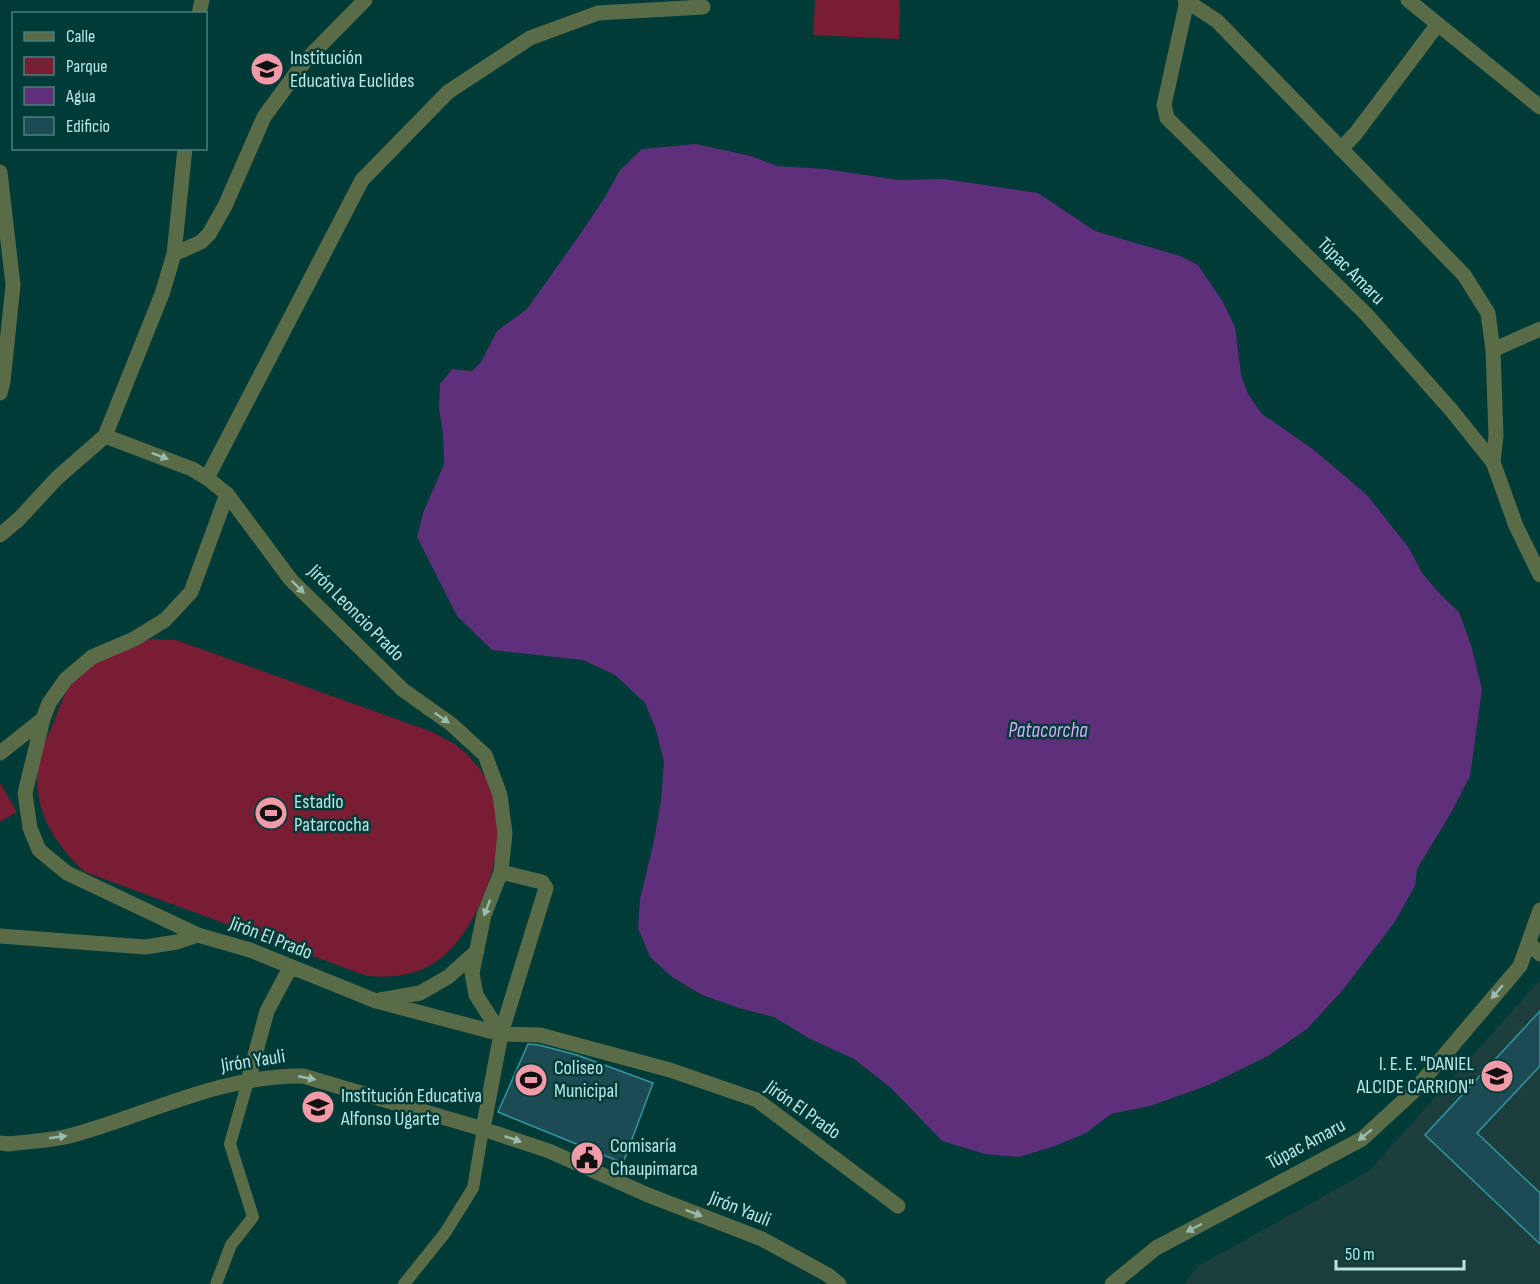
<svg xmlns="http://www.w3.org/2000/svg" width="1540" height="1284" viewBox="0 0 1540 1284" font-family="'Sofia Sans Condensed',sans-serif">
<style>
.built{fill:#1c3f3d}
.green{fill:#791d35}
.water{fill:#5e307b}
.building{fill:#1d4b53;stroke:#3295a4;stroke-width:1.5}
.lines{fill:none;stroke-linecap:round;stroke-linejoin:round}
.pedestrian{stroke:#5a6b48;stroke-width:12}
.minor{stroke:#5a6b48;stroke-width:15}
.tertiary{stroke:#5a6b48;stroke-width:15}
.oneway{fill:#98bbad}
.labels{text-anchor:middle;dominant-baseline:central;stroke-width:5;stroke-linejoin:round;paint-order:stroke}
.poi-label{font-size:20px;fill:#bae6e3;stroke:#003b38;text-anchor:start}
.street-label{font-size:20px;fill:#bae6e3;stroke:#003b38}
.water-label{font-size:21px;font-style:italic;fill:#d6a7fb;stroke:#003b38}
</style>
<rect width="100%" height="100%" fill="#003b38"/>
<path class="built" d="M 1540,980 L 1540,1284 L 1184,1284 L 1198,1266 L 1369,1171 Z"/>
<path class="green" d="M 815,0 L 900,0 L 899,39 L 813,35 Z
M 152,639 L 176,640 L 432,732 C 439,736 449,740 456,745 C 469,755 484,772 491,787 C 515,834 480,932 437,961 C 415,976 393,978 367,976 L 85,872 C 52,842 30,805 39,758 C 42,745 50,732 55,719 C 62,701 68,681 84,668 C 101,654 132,644 152,639 Z
M 0,783 L 17,812 L 0,822 Z"/>
<path class="water" d="M 696,144 L 751,156 L 777,166 L 825,169 L 899,180 L 944,179 L 1038,193 L 1095,231 L 1180,256 L 1198,265 L 1223,302 L 1235,327 L 1241,375 L 1248,394 L 1261,413 L 1314,450 L 1367,495 L 1409,548 L 1422,573 L 1440,594 L 1459,612 L 1471,645 L 1482,689 L 1470,776 L 1451,813 L 1417,869 L 1415,886 L 1394,923 L 1342,991 L 1307,1029 L 1268,1056 L 1209,1085 L 1150,1106 L 1111,1114 L 1086,1133 L 1055,1146 L 1019,1157 L 985,1154 L 942,1141 L 891,1088 L 854,1059 L 810,1039 L 774,1017 L 739,1008 L 702,995 L 672,977 L 650,957 L 638,928 L 640,899 L 654,841 L 661,800 L 664,762 L 656,730 L 645,703 L 615,675 L 583,660 L 492,650 L 457,616 L 417,537 L 423,513 L 444,464 L 443,434 L 439,409 L 440,384 L 452,369 L 472,371 L 481,362 L 497,331 L 527,309 L 581,233 L 605,197 L 620,170 L 642,149 Z"/>
<path class="building" d="M 1540,1011 L 1540,1066 L 1477,1133 L 1540,1193 L 1540,1244 L 1425,1135 Z
M 528,1044 L 539,1045 L 577,1055 L 653,1083 L 623,1163 L 498,1112 Z"/>
<g class="lines">
<path class="pedestrian" d="M 216,1284 L 231,1245 L 253,1217 L 230,1144 L 248,1081
M 404,1284 L 445,1233 L 473,1188 L 483,1129"/>
<path class="minor" d="M 1408,0 L 1540,107
M 1187,1 L 1164,105 L 1167,118 L 1366,314 L 1452,411 L 1493,462
M 199,14 L 202,0
M 1341,149 L 1356,133 L 1438,24
M 174,254 L 185,148
M 1493,350 L 1540,329
M 105,436 L 192,469 L 207,478 L 227,494 L 291,580 L 403,690 L 451,724 L 485,755 L 500,795 L 505,833 L 501,872 L 484,915 L 472,973 L 476,995 L 501,1034 L 483,1129
M 207,478 L 362,180 L 448,92 L 530,38 L 598,13 L 703,7
M 227,494 L 191,592 L 165,620 L 134,639 L 92,657 L 66,679 L 49,703 L 43,719 L 25,793 L 30,828 L 39,850 L 67,873 L 198,935 L 250,950 L 376,1001 L 501,1034 L 540,1035 L 670,1070 L 757,1100 L 898,1206
M 0,535 L 19,519 L 57,478 L 105,436 L 162,294 L 174,254 L 201,242 L 209,234 L 225,206 L 264,117 L 305,61 L 365,0
M 0,753 L 43,719
M 0,936 L 145,947 L 177,942 L 198,935
M 1529,943 L 1540,954
M 380,1000 L 420,993 L 448,977 L 477,951
M 501,1034 L 546,888 L 542,882 L 501,872
M 248,1081 L 267,1011 L 290,968
M 0,1143 L 9,1144 C 30,1141 52,1141 73,1135 C 149,1114 221,1075 303,1076 L 483,1129 L 549,1151 L 648,1195 L 762,1239 L 828,1275 L 839,1284"/>
<path class="tertiary" d="M 1185,0 L 1217,21 L 1464,275 L 1488,313 L 1493,350 L 1496,436 L 1493,462 L 1516,526 L 1540,575
M 0,172 L 13,285 L 3,382 L 0,393
M 1112,1284 L 1156,1248 L 1362,1139 L 1413,1092 L 1520,966 L 1540,910"/>
</g>
<defs><path id="oneway-solid" d="M-6-.8H1V-3.2L6.5 0L1 3.2V.8H-6Z" transform="scale(1.5)"/></defs>
<g class="oneway">
<use href="#oneway-solid" transform="translate(160 456) rotate(21)"/>
<use href="#oneway-solid" transform="translate(298 587) rotate(45)"/>
<use href="#oneway-solid" transform="translate(442 718) rotate(35)"/>
<use href="#oneway-solid" transform="translate(487 908) rotate(111)"/>
<use href="#oneway-solid" transform="translate(1497 992) rotate(130)"/>
<use href="#oneway-solid" transform="translate(307 1078) rotate(11)"/>
<use href="#oneway-solid" transform="translate(1365 1135) rotate(141)"/>
<use href="#oneway-solid" transform="translate(58 1137) rotate(-8)"/>
<use href="#oneway-solid" transform="translate(513 1139) rotate(19)"/>
<use href="#oneway-solid" transform="translate(694 1213) rotate(21)"/>
<use href="#oneway-solid" transform="translate(1194 1228) rotate(152)"/>
</g>
<defs>
<g id="school-disc" transform="scale(1.725)"><circle r="9.5" fill="#f39aa8" stroke="#003b38"/><path d="M0-5L7-2L0 1L-7-2ZM-4 1L0 2.5L4 1V4Q0 6-4 4Z" fill="#111"/></g>
<g id="stadium-disc" transform="scale(1.725)"><circle r="9.5" fill="#f39aa8" stroke="#003b38"/><path d="M0-5a6.5 5 0 1 0 0 10a6.5 5 0 1 0 0-10ZM-3.5-1.8h7v3.6h-7Z" fill="#111"/></g>
<g id="civic-disc" transform="scale(1.725)"><circle r="9.5" fill="#f39aa8" stroke="#003b38"/><path d="M-.6-6.5H3V-4.5H.6V-3L4-1V1h2V6H-6V1h2V-1L-.6-3ZM-1.2 2.5V6h2.4V2.5Z" fill="#111"/></g>
</defs>
<g fill-rule="evenodd">
<use href="#school-disc" x="267" y="69"/>
<use href="#stadium-disc" x="271" y="813"/>
<use href="#school-disc" x="1497" y="1076"/>
<use href="#stadium-disc" x="531" y="1080"/>
<use href="#school-disc" x="318" y="1107"/>
<use href="#civic-disc" x="587" y="1158"/>
</g>
<g class="labels">
<g class="poi-label">
<text x="290" y="58">Institución<tspan x="290" dy="23">Educativa Euclides</tspan></text>
<text x="294" y="802">Estadio<tspan x="294" dy="23">Patarcocha</tspan></text>
<text x="1474" y="1064" text-anchor="end">I. E. E. "DANIEL<tspan x="1474" dy="23">ALCIDE CARRION"</tspan></text>
<text x="554" y="1068">Coliseo<tspan x="554" dy="23">Municipal</tspan></text>
<text x="341" y="1096">Institución Educativa<tspan x="341" dy="23">Alfonso Ugarte</tspan></text>
<text x="610" y="1146">Comisaría<tspan x="610" dy="23">Chaupimarca</tspan></text>
</g>
<g class="street-label">
<text transform="translate(1351 271) rotate(45)">Túpac Amaru</text>
<text transform="translate(356 613) rotate(45)">Jirón Leoncio Prado</text>
<text transform="translate(271 938) rotate(21)">Jirón El Prado</text>
<text transform="translate(253 1061) rotate(-9)">Jirón Yauli</text>
<text transform="translate(803 1110) rotate(35)">Jirón El Prado</text>
<text transform="translate(1306 1144) rotate(-28)">Túpac Amaru</text>
<text transform="translate(740 1209) rotate(22)">Jirón Yauli</text>
</g>
<g class="water-label">
<text x="1048" y="730">Patacorcha</text>
</g>
</g>
<rect x="12" y="12" width="195" height="138" fill="#003b38" stroke="#4a7f7c" stroke-width="1.5"/>
<rect x="24" y="32" width="30" height="9" fill="#5a6b48" stroke="#4a7f7c" stroke-width="1.5"/>
<text x="66" y="42" font-size="18" fill="#bae6e3">Calle</text>
<rect x="24" y="57" width="30" height="18" fill="#791d35" stroke="#4a7f7c" stroke-width="1.5"/>
<text x="66" y="72" font-size="18" fill="#bae6e3">Parque</text>
<rect x="24" y="87" width="30" height="18" fill="#5e307b" stroke="#4a7f7c" stroke-width="1.5"/>
<text x="66" y="102" font-size="18" fill="#bae6e3">Agua</text>
<rect x="24" y="117" width="30" height="18" fill="#1d4b53" stroke="#4a7f7c" stroke-width="1.5"/>
<text x="66" y="132" font-size="18" fill="#bae6e3">Edificio</text>
<path d="M1336 1260v9h128v-9" fill="none" stroke="#bae6e3" stroke-width="3"/>
<text x="1345" y="1260" font-size="18" fill="#bae6e3" stroke="#003b38" stroke-width="4.5" paint-order="stroke">50 m</text>
</svg>
